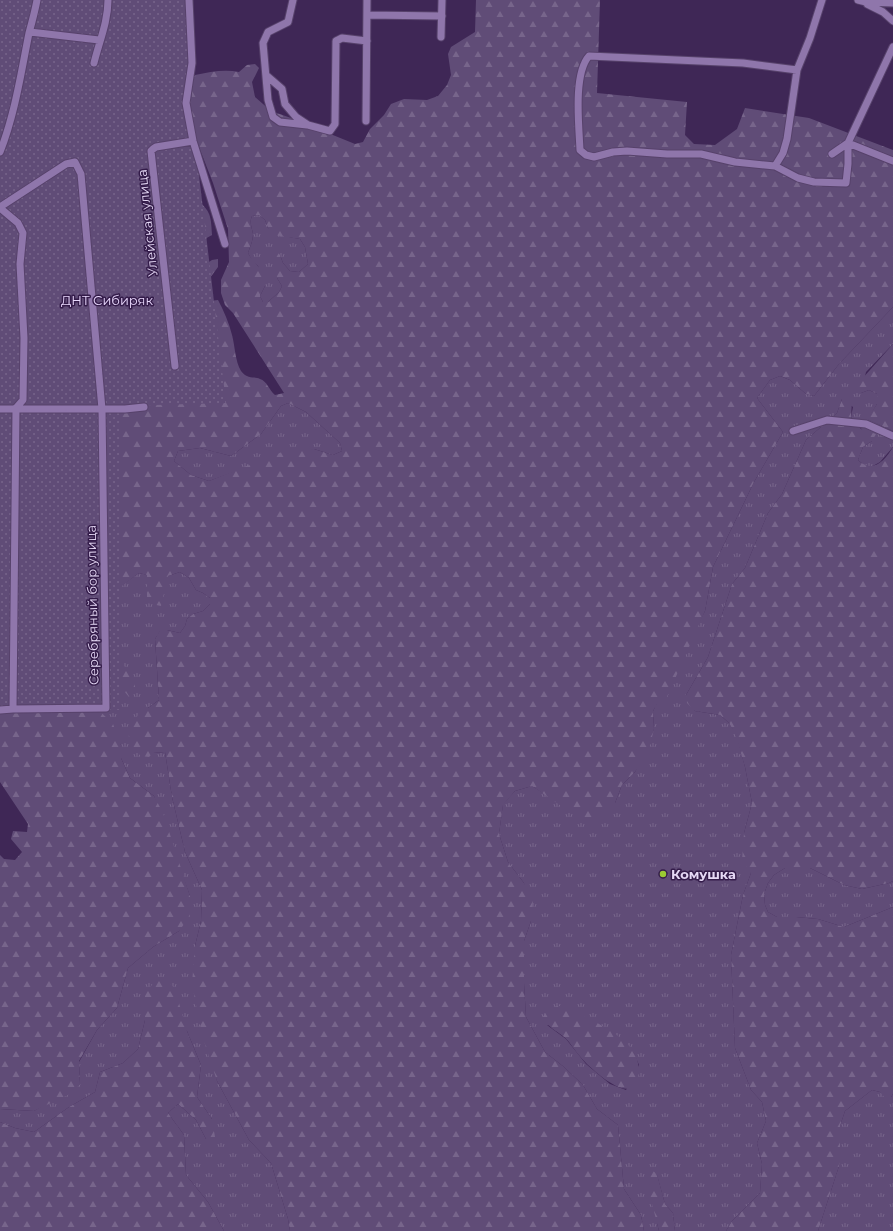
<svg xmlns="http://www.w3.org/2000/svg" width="893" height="1231" viewBox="0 0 893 1231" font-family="Montserrat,sans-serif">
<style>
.grass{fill:url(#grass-tufts);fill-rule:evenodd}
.forest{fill:url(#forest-firs);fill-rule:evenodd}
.garden{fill:url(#garden-dots)}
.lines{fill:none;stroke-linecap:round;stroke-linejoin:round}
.minor-casing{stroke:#57426b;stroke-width:9}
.minor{stroke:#8f76ab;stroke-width:7}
.poi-dot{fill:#9bcb33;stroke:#341c4a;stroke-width:1.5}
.labels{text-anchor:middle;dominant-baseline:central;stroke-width:3;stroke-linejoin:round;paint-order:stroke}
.street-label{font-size:13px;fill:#e5d8f5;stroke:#341c4a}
.park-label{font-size:13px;fill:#e8d7fc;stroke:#341c4a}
.poi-label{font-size:13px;font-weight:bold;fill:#e5d8f5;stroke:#341c4a;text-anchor:start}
</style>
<defs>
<pattern id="grass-tufts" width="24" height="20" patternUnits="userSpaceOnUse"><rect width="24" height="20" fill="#604c77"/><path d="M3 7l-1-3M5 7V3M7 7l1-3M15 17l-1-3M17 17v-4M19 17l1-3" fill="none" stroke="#77658b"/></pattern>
<pattern id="forest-firs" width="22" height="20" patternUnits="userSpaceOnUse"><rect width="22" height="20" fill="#604c77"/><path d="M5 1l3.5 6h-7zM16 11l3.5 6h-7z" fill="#77658b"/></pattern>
<pattern id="garden-dots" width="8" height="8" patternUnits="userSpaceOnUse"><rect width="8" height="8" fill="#604c77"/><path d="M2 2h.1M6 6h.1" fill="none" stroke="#77658b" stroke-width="1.8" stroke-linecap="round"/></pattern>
</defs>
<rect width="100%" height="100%" fill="#3f2756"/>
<path class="grass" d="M 259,215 L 265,220 L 268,228 L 289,237 L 300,239 L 305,247 L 308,264 L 299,272 L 290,271 L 283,263 L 280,255 L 277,278 L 282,286 L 279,292 L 268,302 L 263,302 L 260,296 L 265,286 L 258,266 L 253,262 L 248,253 C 250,247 253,241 253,234 C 252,227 249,223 252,216 Z
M 893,307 L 893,344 L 866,372 L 861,393 L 869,390 L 877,394 L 877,404 L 868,419 L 893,431 L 893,447 L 880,462 L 871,467 L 864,465 L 858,460 L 863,447 L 872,441 L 851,417 L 853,407 L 842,399 L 837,413 L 806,440 L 782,494 L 768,513 L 745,568 L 732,584 L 708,657 L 686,695 L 695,711 L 720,715 L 729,723 L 736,733 L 745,767 L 752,803 L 744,833 L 751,873 L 743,895 L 731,955 L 735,1048 L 751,1090 L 762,1102 L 766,1121 L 757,1143 L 762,1164 L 760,1193 L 732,1221 L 726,1231 L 675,1231 L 673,1213 L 665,1204 L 657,1175 L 657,1223 L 659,1231 L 644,1231 L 641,1215 L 624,1189 L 618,1125 L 597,1109 L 583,1085 L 564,1067 L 545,1052 L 526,1017 L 524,983 L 524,941 L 531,921 L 524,883 L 508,862 L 499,834 L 503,804 L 515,791 L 532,786 L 548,796 L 615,803 L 622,785 L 635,772 L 654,729 L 653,711 L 705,611 L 713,567 L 754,482 L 783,432 L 757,398 L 770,380 L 780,376 L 790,380 L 806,394 L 814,396 L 839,364 ZM 547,1025 L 621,1039 L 634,1053 L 639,1065 L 626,1090 L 610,1084 L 586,1064 L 566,1039 Z
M 288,403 L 306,412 L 340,443 L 342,451 L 333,455 L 314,449 L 247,467 L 209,481 L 191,475 L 174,461 L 178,451 L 200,448 L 231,456 L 261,434 L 281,406 Z
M 180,572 L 189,578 L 196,590 L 203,593 L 210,598 L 210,604 L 203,611 L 193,614 L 187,619 L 185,626 L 180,633 L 167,630 L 160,631 L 155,639 L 159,700 L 148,708 L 153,753 L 165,752 L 172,797 L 185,852 L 202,890 L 201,921 L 195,946 L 217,1081 L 249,1140 L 271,1163 L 288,1219 L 290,1231 L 224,1231 L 208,1202 L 186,1175 L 184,1135 L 168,1113 L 178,1104 L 196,1120 L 206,1139 L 212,1119 L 197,1097 L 201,1065 L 187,1031 L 145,993 L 145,1020 L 138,1049 L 123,1063 L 100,1072 L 95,1092 L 69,1107 L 34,1132 L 15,1128 L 0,1122 L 0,1109 L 34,1111 L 80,1084 L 79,1062 L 97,1030 L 117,1008 L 128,968 L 153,947 L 179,931 L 190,896 L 154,796 L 130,778 L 121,758 L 121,745 L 82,694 L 117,656 L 118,588 L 139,573 L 148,575 L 147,603 L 168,576 Z
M 785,868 L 810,868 L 844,885 L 862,889 L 889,883 L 893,881 L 893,907 L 844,927 L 818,919 L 796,917 L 777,917 L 768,912 L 765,905 L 764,894 L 768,883 L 774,875 Z
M 872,1090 L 880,1092 L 891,1097 L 893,1094 L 893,1231 L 818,1231 L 840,1163 L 840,1126 L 845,1111 Z"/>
<path class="forest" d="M 476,0 L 600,0 L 597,93 L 687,102 L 685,135 L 694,144 L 715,145 L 737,129 L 745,108 L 809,118 L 893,150 L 893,307 L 839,364 L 814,396 L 806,394 L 790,380 L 780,376 L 770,380 L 757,398 L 783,432 L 754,482 L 713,567 L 705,611 L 666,699 L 657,704 L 653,711 L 654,729 L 649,749 L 635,772 L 622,785 L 615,803 L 597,818 L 590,819 L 573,814 L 532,786 L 515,791 L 503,805 L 499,834 L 508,862 L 524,883 L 533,900 L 531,921 L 524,941 L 524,983 L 526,1017 L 545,1052 L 564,1067 L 583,1085 L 597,1109 L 618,1125 L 624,1189 L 641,1215 L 644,1231 L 290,1231 L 288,1219 L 271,1163 L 249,1140 L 217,1081 L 202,1035 L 192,984 L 195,946 L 201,921 L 202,890 L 185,852 L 172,797 L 165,752 L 153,753 L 149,757 L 141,756 C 121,736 129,731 141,710 L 148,708 L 159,700 L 155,639 L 160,630 L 167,630 L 180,633 L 185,626 L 187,619 L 193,614 L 203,611 L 210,604 L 210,598 L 203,593 L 196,590 L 189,578 L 180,572 L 168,576 L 161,606 L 147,603 L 147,575 L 139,573 L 118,589 L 117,656 L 135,681 L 135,693 L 129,697 L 97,658 L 82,694 L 113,724 L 121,745 L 121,758 L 130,778 L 154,796 L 163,813 L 190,896 L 190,916 L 179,931 L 153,947 L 128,968 L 117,1008 L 97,1030 L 79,1061 L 80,1084 L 72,1093 L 34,1111 L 0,1109 L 0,855 L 4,859 L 15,860 L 22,852 L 11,839 L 13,831 L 27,832 L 28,824 L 0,782 L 0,386 L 193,197 C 210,210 211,213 212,235 L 203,240 L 200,268 L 212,260 L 218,259 L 218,267 L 207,282 L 210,301 L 218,300 C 224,311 229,323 232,335 C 235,346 235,361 241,371 C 248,380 254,376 260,379 C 267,381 269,390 275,395 L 284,393 L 233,313 L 225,305 L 221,293 L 221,280 L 229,262 L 228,229 L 213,183 L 185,111 L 189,86 L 195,75 C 210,72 224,69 239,72 L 247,65 L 255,64 L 259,68 L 252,82 L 255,97 L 271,111 L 291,118 L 355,144 L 363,142 L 370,129 L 384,115 L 391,104 L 404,99 L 427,100 L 438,96 L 447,85 L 451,75 L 448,54 L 451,47 L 475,32 ZM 259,215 L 265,220 L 268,228 L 274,235 L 300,239 L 305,247 L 308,264 L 299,272 L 290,271 L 283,263 L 280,255 L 276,251 L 272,256 L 277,278 L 282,286 L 279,292 L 268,302 L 263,302 L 260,296 L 265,286 L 267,276 C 260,268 253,262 248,253 C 250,247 253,241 253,234 C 252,227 249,223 252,216 ZM 288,403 L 306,412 L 340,443 L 342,451 L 333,455 L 314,449 L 287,450 L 209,481 L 191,475 L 174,461 L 178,451 L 200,448 L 231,456 L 261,434 L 281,406 Z
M 893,344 L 893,431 L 867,419 L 877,404 L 877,394 L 869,390 L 861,393 L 855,393 L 854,388 Z
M 848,397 L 852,401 L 851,417 L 861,429 L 876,434 L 872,441 L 863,447 L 858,460 C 872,474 885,461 893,447 L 893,881 L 889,883 L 862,889 L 844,885 L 810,868 L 785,868 L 774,875 L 768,883 L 764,894 L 765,905 L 768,912 L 777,917 L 796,917 L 818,919 L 844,927 L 893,907 L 893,1094 L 891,1097 L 886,1099 L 880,1092 L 872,1090 L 845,1111 L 840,1126 L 840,1163 L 818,1231 L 726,1231 L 732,1221 L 760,1193 L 762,1164 L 757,1143 L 766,1121 L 762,1102 L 751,1090 L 735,1048 L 731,955 L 743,895 L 751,873 L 742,861 L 744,833 L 752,803 L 745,767 L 735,733 L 729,723 L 720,715 L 695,711 L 687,703 L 686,695 L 708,657 L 732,584 L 745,568 L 768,513 L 782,494 L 806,440 L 837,413 L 842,399 Z
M 157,979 L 167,980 L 175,989 L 187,1031 L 201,1065 L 197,1097 L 212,1119 L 215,1137 L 206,1139 L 196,1120 L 178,1104 L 168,1113 L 184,1135 L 186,1175 L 208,1202 L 224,1231 L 0,1231 L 0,1122 L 15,1128 L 34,1132 L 69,1107 L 95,1092 L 100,1072 L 123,1063 L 138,1049 L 145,1020 L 145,993 Z
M 559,1006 C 582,1015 623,1032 635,1054 C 639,1062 640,1073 637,1081 C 629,1103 595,1072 586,1063 C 580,1057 574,1049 569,1042 C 560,1031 550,1031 543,1017 L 548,1008 Z
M 652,1170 L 657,1174 L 665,1204 L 673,1213 L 675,1231 L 659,1231 L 646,1180 L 646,1171 Z"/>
<path class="garden" d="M 0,0 L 192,0 L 192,116 L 226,403 L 120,406 L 121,710 L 0,708 Z"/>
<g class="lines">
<g class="minor-casing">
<path id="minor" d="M 189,0 L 192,63 L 186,103 L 193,141 L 225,244
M 293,0 L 288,22 L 268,32 L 263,43 L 268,100 L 273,117 L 280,122 L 307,125
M 858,0 L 866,2 L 893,3
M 867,4 L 883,12 L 893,21
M 367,15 L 442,16
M 30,32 L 99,40
M 441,37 L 442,0
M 94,63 C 99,42 108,22 108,0
M 797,70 L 787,139 L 783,153 L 775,166 L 735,162 L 701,154 L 667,154 L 627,151 L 613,152 L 594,157 L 586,155 L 580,150 C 579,126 573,74 589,56 L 743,63 L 797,70 L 810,38 L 822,0
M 267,76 L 282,89 L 285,104 L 296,117 L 308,125 L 330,131 L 335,124 L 336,41 L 342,38 L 367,41
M 366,121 L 367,0
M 848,143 L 893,161
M 0,152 C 15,114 21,73 29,33 C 32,22 35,11 37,0
M 832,154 L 848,143
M 775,166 L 798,178 L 814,182 L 846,183 L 848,164 L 848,143 L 893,47
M 0,207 L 66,164 L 75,162 L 81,174 L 102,409 L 106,708 L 13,709 L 16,408
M 0,208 L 18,223 L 23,233 L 20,264 L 24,338 L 23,400 L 16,408
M 175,366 L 151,151 L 153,149 L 156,147 L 193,141
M 0,409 L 125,409 L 144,407
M 793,431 L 827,420 L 866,424 L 893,436
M 0,710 L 13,709"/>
</g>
<use href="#minor" class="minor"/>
</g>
<circle class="poi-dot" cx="663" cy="874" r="4"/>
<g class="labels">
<g class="street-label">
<text transform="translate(147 223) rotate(-96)">Улейская улица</text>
<text transform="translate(92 605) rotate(-91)">Серебряный бор улица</text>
</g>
<g class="park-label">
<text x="107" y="300">ДНТ Сибиряк</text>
</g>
<g class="poi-label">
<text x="671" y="874">Комушка</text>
</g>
</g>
</svg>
